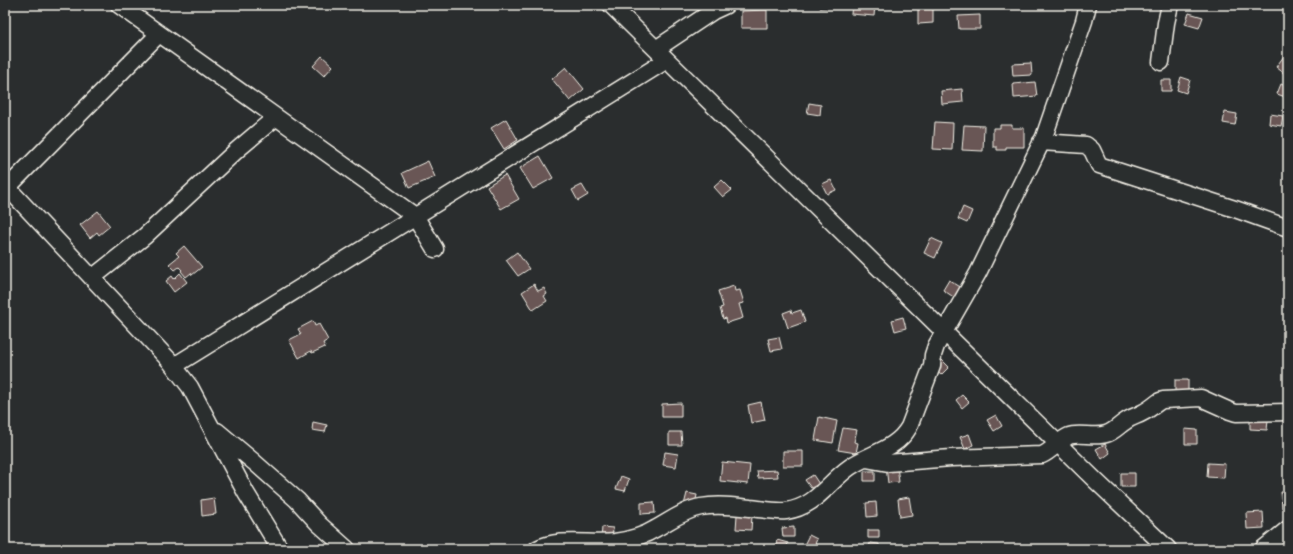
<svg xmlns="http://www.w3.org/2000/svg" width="1293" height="554" viewBox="0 0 1293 554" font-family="'Indie Flower',sans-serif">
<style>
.building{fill:#695655;stroke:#f4f1e8}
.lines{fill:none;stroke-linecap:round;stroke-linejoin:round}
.minor-casing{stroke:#f4f1e8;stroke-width:19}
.minor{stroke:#2a2d2e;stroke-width:16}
</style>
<rect width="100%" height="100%" fill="#2a2d2e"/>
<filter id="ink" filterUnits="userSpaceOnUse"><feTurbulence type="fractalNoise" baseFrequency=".025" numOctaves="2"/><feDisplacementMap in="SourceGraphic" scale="8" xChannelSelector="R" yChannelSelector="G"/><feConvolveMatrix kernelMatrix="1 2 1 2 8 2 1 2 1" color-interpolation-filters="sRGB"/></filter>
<g filter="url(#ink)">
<path class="building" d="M 820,5 L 839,5 L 839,7 L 820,8 Z
M 852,5 L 875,5 L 874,16 L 851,14 Z
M 918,6 L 933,6 L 933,23 L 918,24 Z
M 767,10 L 767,28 L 741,28 L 741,11 Z
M 1189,13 L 1203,17 L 1199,28 L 1185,24 Z
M 980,15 L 980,29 L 959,29 L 958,16 Z
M 322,56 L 333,66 L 324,76 L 313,66 Z
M 1284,56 L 1288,59 L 1288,69 L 1285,74 L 1276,67 Z
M 1031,63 L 1032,75 L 1013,76 L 1012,64 Z
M 566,67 L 584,89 L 570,101 L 552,79 Z
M 1181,77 L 1190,80 L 1186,93 L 1177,90 Z
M 1161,80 L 1171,80 L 1171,91 L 1161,91 Z
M 1035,82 L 1037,96 L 1014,98 L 1013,84 Z
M 1281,84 L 1288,87 L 1288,98 L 1277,94 Z
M 962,89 L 963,102 L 942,104 L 941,91 Z
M 809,103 L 821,105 L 820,115 L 807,113 Z
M 1225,112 L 1237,114 L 1235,125 L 1223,123 Z
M 1270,114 L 1283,116 L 1281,126 L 1269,124 Z
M 506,119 L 518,140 L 504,149 L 491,128 Z
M 935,122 L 953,123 L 952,150 L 933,149 Z
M 964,125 L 984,126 L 983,151 L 962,150 Z
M 1000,125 L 1012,125 L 1012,128 L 1024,128 L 1024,147 L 1006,147 L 1006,150 L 997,150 L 997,147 L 993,147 L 993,128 L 1000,128 Z
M 540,156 L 553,178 L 533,189 L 520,168 Z
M 428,161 L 435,177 L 409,188 L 402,173 Z
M 505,175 L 519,199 L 501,209 L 487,186 Z
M 722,180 L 732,190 L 723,197 L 714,187 Z
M 831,180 L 836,190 L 827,194 L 822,184 Z
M 582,185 L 588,195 L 578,201 L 572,190 Z
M 963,207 L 972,211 L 967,223 L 958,219 Z
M 98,211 L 110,226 L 99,235 L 97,232 L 90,238 L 80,225 Z
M 931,238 L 942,243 L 935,258 L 924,253 Z
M 184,246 L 202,267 L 192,275 L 191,273 L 186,277 L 181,271 L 182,270 L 179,267 L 175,270 L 169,264 L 179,256 L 176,253 Z
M 517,252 L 529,269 L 518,276 L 506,260 Z
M 180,273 L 187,282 L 174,292 L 166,281 L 172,276 L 174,279 Z
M 949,280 L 962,288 L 955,298 L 943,290 Z
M 534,284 L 538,291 L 544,288 L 547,294 L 544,296 L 547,301 L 533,310 L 522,292 Z
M 734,286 L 735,291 L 740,290 L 744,303 L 739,304 L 743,318 L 727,323 L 726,318 L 723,319 L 720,308 L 723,307 L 718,291 Z
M 791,310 L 792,313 L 801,310 L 805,322 L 788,328 L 783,313 Z
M 903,317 L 906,328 L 895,331 L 892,320 Z
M 313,321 L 315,326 L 319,324 L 328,340 L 323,343 L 325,347 L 312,353 L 311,351 L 299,358 L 289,340 L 301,334 L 298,329 Z
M 779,337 L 782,349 L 771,351 L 768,339 Z
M 942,360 L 949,367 L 941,375 L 934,369 Z
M 1175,380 L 1188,380 L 1188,394 L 1175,394 Z
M 962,395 L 969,402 L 962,408 L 956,400 Z
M 761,402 L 765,420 L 751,423 L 748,405 Z
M 681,403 L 681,417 L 662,417 L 662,404 Z
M 996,415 L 1002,426 L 994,431 L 987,420 Z
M 819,417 L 837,421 L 833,443 L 815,440 Z
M 1250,418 L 1268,420 L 1267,430 L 1250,429 Z
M 313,422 L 327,425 L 325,432 L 312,430 Z
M 843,428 L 857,430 L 854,442 L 858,443 L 856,453 L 838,450 Z
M 1185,429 L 1197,430 L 1197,444 L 1185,444 Z
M 669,432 L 681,432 L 682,445 L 669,445 Z
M 969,434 L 973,445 L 965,449 L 960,437 Z
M 1105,444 L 1110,453 L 1102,459 L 1096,449 Z
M 783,451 L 803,451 L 803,466 L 783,466 Z
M 665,452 L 678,454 L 676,467 L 663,465 Z
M 722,462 L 750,465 L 748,484 L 720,481 Z
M 1208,463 L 1225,464 L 1224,478 L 1207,477 Z
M 897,466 L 899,482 L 888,483 L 886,467 Z
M 777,470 L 778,477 L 758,478 L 757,471 Z
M 864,471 L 875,471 L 875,481 L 864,481 Z
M 1121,473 L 1135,473 L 1135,487 L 1121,487 Z
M 813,475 L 819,484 L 811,488 L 805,480 Z
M 621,476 L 629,479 L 625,491 L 616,489 Z
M 1281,492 L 1288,492 L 1288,508 L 1282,508 Z
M 687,493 L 697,495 L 694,508 L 684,505 Z
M 909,497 L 912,515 L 900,517 L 898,499 Z
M 214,498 L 216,514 L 202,516 L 201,500 Z
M 654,502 L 655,513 L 641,514 L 641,503 Z
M 876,502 L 877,516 L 867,517 L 866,503 Z
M 1263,512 L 1264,528 L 1247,529 L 1246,513 Z
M 737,515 L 752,516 L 751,530 L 736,529 Z
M 602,527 L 613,528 L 612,541 L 601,540 Z
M 794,527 L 794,537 L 783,537 L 782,528 Z
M 868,530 L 879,530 L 879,538 L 868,538 Z
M 809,535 L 817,539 L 813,549 L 804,545 Z
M 777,540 L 788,543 L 786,549 L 775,549 Z
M 870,543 L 879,544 L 879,549 L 869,549 Z"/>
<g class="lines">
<g class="minor-casing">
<path id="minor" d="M 119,5 L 415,216 L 435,249
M 611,5 L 1096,481 L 1168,549
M 656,49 L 713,11 L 726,5
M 1161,62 L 1166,23 L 1170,5
M 1041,142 L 1086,145 L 1092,150 L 1099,165 L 1235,209 L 1288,228
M 5,185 L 169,360 L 190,387 L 246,493 L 280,549
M 7,188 L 159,34
M 92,278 L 145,236 L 237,150 L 276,117
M 174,366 L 667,60
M 217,431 L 254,462 L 297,500 L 319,524 L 347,549
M 866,459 L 888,463 L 951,458 L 1042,455 C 1052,451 1059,440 1069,436 C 1078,432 1095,438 1106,434 C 1114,432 1119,425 1126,421 C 1131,417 1137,416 1142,413 C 1149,410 1154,405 1160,401 L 1163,400 L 1201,398 L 1230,411 L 1236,413 L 1288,412
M 537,549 C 560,537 590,545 615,542 C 628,540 644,536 655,529 C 670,521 684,510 701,507 C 717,504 734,506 750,508 C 762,509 773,512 786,511 C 816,507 827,483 850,467 C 870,453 896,450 909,427 L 932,366 L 933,355 L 936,346 L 978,273 L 1044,137 L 1084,21 L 1088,5
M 1263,549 L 1288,529"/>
</g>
<use href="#minor" class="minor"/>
</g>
</g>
<rect width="1293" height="554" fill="none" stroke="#2a2d2e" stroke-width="20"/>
<rect x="10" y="10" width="1273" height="534" fill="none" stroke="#f4f1e8" stroke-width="1.5" filter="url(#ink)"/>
</svg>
